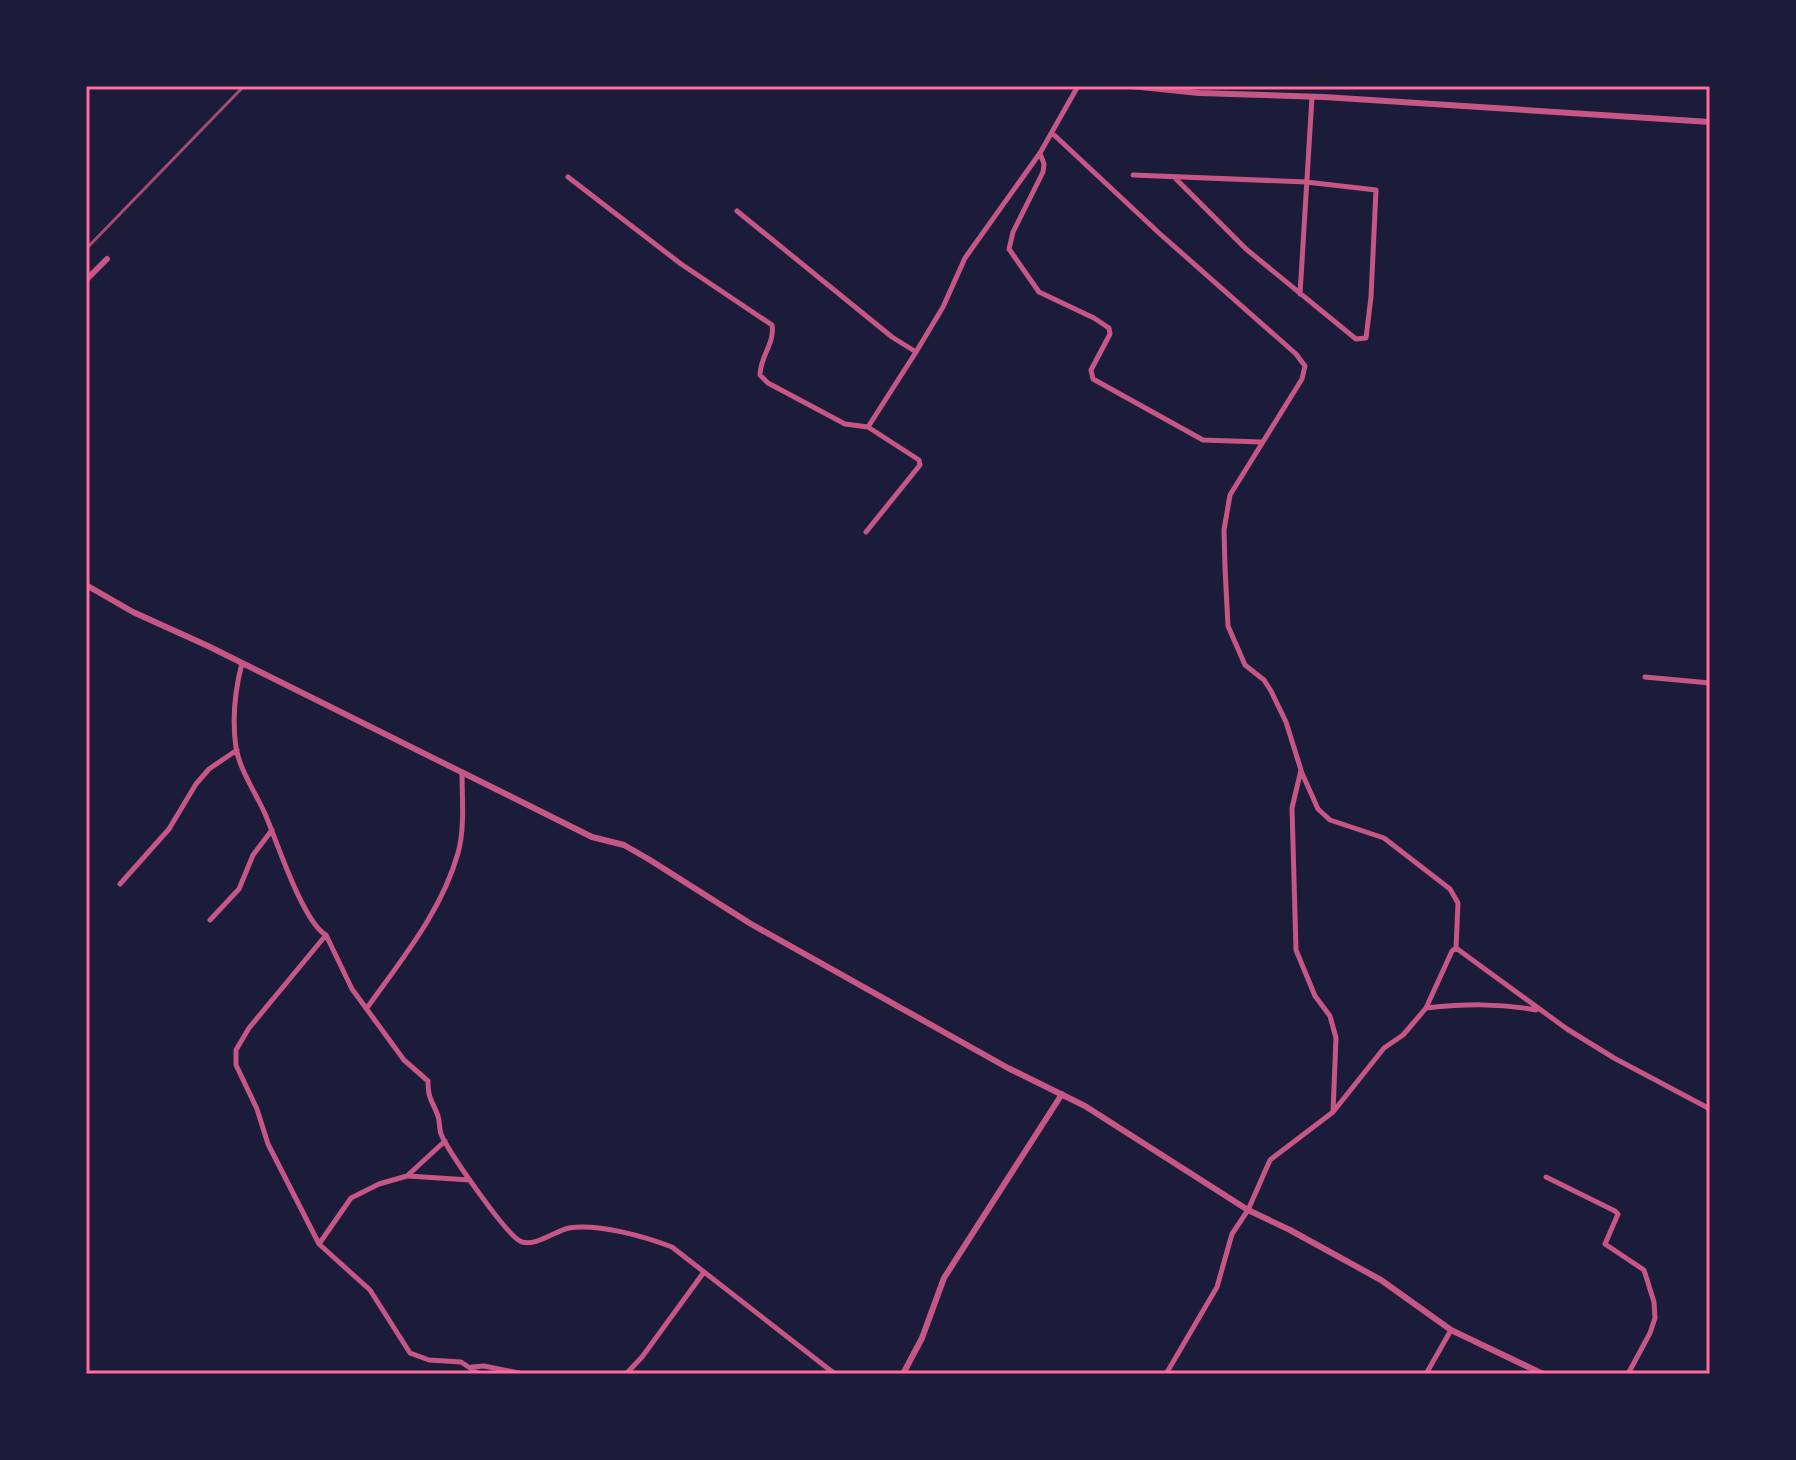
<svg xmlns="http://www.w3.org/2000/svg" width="1796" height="1460" viewBox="0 0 1796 1460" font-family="Manrope,sans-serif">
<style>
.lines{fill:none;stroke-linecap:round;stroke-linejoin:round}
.minor{stroke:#c65784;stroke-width:5}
.tertiary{stroke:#c65784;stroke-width:6}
.rail{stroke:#a44b75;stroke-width:3}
.neatline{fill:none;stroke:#ff6b9d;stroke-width:3}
</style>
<rect width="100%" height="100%" fill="#1b1b3a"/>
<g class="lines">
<path class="minor" d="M 1052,133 L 1159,233 L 1296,354 L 1305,366 L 1302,379 L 1230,495 L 1224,530 L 1225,568 L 1228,626 L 1245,665 L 1264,680 L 1271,691 L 1286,722 L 1301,770 L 1292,808 L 1296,950 L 1315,996 L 1330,1016 L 1336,1038 L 1333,1112
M 1040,153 L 1044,164 L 1043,172 L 1013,232 L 1009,249 L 1039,292 L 1094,318 L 1109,328 L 1110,334 L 1091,370 L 1093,379 L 1203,440 L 1261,442
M 1133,175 L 1306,182 L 1376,190 L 1371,297 L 1366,338 L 1356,339 L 1246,249 L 1174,177
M 568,177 L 681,264 L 772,325 C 775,344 760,356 760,375 L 768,383 L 845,424 L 868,427 L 919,460 L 920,465 L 866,532
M 737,211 L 892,337 L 916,352 L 943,307 L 965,258 L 1040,153 L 1078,86
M 1300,294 L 1312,97
M 868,427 L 916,352
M 242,663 C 235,690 232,720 236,748 C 241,773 256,793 266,816 C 277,842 303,922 326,935 L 352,989 L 404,1060 L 428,1081 C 428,1099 432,1100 438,1116 C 440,1122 439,1128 441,1134 C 448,1151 508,1238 522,1242 C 537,1246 555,1231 569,1228 C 598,1223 646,1237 672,1247 L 835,1374
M 1645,677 L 1710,683
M 1301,771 L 1318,809 L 1330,820 L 1384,838 L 1450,889 L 1458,903 L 1456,948
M 120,884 L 169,829 L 196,784 L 209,769 L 237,750
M 210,920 L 239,889 L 253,855 L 272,830
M 326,935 L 249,1028 L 236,1050 L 236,1065 L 257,1109 L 268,1144 L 319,1244 L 370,1290 L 410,1353 L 429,1360 L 461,1362 L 479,1374
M 367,1008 C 401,960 442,911 458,853 C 465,828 462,798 462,772
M 1426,1008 C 1464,1004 1498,1003 1536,1010
M 408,1176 L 470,1180
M 1546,1177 L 1615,1211 L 1618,1214 L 1605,1244 L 1644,1270 L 1654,1302 L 1655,1318 L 1650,1333 L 1628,1374
M 319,1244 L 351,1198 L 379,1184 L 407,1176 L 445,1141
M 472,1367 L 484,1366 L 524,1374
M 626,1374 L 642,1357 L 704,1272
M 1166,1374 L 1217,1287 L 1232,1234 L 1248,1210 L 1270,1160 L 1333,1112 L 1384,1048 L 1403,1035 L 1415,1021 L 1426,1008 L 1452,951 L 1456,948 L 1567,1029 L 1614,1058 L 1710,1109
M 1426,1374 L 1451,1330"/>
<path class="tertiary" d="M 1131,86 L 1199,93 L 1324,97 L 1710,122
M 86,280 L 107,259
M 86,585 L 133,612 L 208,646 L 592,837 L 624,845 L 650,860 L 751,924 L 1008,1068 L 1085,1106 L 1248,1210 L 1290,1230 L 1381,1280 L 1451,1330 L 1543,1374
M 903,1374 L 922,1338 L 944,1278 L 1062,1094"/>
<path class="rail" d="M 86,249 L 244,86"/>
</g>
<rect width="1796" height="1460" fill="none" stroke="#1b1b3a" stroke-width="176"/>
<rect x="88" y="88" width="1620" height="1284" class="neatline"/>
</svg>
